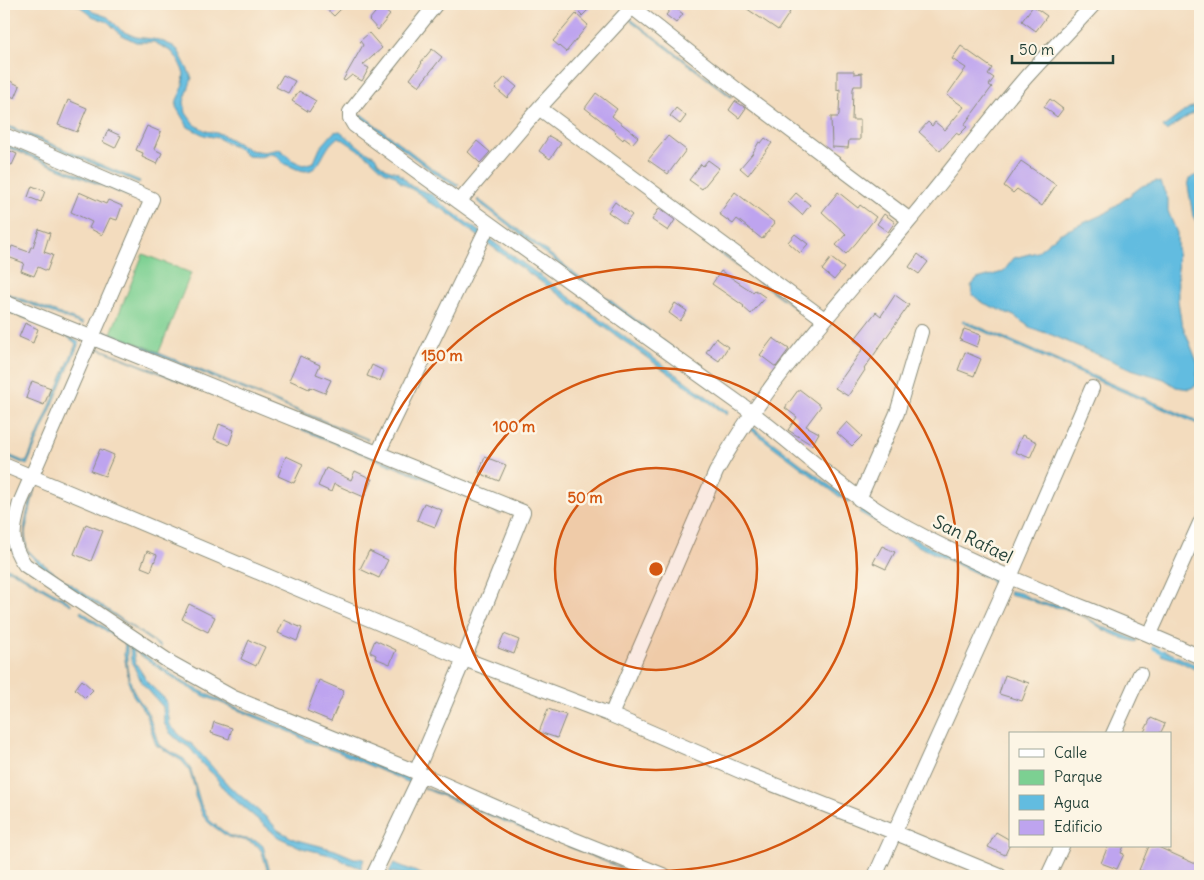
<svg xmlns="http://www.w3.org/2000/svg" width="1204" height="880" viewBox="0 0 1204 880" font-family="Delius,sans-serif">
<style>
.green{fill:#7cd092;stroke:#4e8663}
.water{fill:#62bce0;stroke:#407c8a}
.lines{fill:none;stroke-linecap:round;stroke-linejoin:round}
.stream{stroke:#62bce0;stroke-width:4}
.building{fill:#bea4ef}
.minor-casing{stroke:#898c79;stroke-width:16}
.minor{stroke:#fff;stroke-width:14}
.ring{fill:none;stroke:#d45610;stroke-width:2.5}
.labels{text-anchor:middle;dominant-baseline:central;stroke-width:5;stroke-linejoin:round;paint-order:stroke}
.street-label{font-size:18px;fill:#1f3d34;stroke:#fcf5e5}
.centre{fill:#d45610;stroke:#fcf5e5;stroke-width:2.5}
.ring-label{font-size:15px;text-anchor:middle;font-weight:bold;fill:#d45610;stroke:#fcf5e5;stroke-width:5;stroke-linejoin:round;paint-order:stroke}
</style>
<rect width="100%" height="100%" fill="#fcf5e5"/>
<filter id="ink" filterUnits="userSpaceOnUse"><feTurbulence type="fractalNoise" baseFrequency=".02" numOctaves="2"/><feDisplacementMap in="SourceGraphic" scale="10" xChannelSelector="R" yChannelSelector="G"/><feConvolveMatrix kernelMatrix="1 2 1 2 8 2 1 2 1" color-interpolation-filters="sRGB"/></filter>
<filter id="wash" filterUnits="userSpaceOnUse"><feTurbulence type="fractalNoise" baseFrequency=".0096" numOctaves="4" result="noise"/><feDisplacementMap in="SourceGraphic" scale="20" xChannelSelector="R" yChannelSelector="G"/><feGaussianBlur stdDeviation="1.12" result="paint"/><feColorMatrix in="noise" values="0 0 0 0 0 0 0 0 0 0 0 0 0 0 0 0 0 1.4 0 .05"/><feComposite in="paint" operator="in"/></filter>
<g filter="url(#wash)">
<rect width="100%" height="100%" fill="#f3dcbe"/>
<path class="green" d="M 143,254 L 191,273 L 159,352 L 111,333 Z"/>
<path class="water" d="M 70,4 L 85,4 L 93,12 L 108,17 L 122,31 L 136,37 L 159,40 L 173,46 L 178,50 L 192,78 L 184,102 L 186,113 L 194,124 L 206,131 L 221,134 L 250,150 L 264,152 L 280,149 L 292,160 L 303,165 L 314,162 L 320,148 L 334,132 L 340,131 L 362,149 L 375,156 L 378,162 L 387,169 L 397,172 L 402,176 L 411,186 L 433,195 L 444,206 L 728,412 L 727,415 L 494,248 L 444,210 L 428,202 L 423,196 L 400,182 L 395,175 L 384,171 L 369,157 L 339,137 C 318,148 324,184 290,166 C 288,165 285,165 283,163 C 280,161 279,157 275,155 L 270,154 L 260,157 L 247,156 L 239,149 L 218,138 L 204,135 L 188,127 L 176,107 L 177,100 L 183,87 L 184,73 L 177,58 L 172,52 L 154,42 L 136,42 L 120,34 L 108,22 L 92,16 L 78,5 Z
M 627,16 L 732,96 L 731,97 L 626,17 Z
M 1200,105 L 1200,111 L 1193,113 L 1166,131 L 1163,127 L 1189,108 Z
M 361,114 L 433,169 L 459,185 L 457,187 L 433,172 L 359,116 Z
M 4,124 L 140,181 L 139,183 L 4,126 Z
M 4,144 L 135,197 L 135,199 L 4,146 Z
M 1197,175 L 1200,175 L 1200,239 L 1199,227 L 1193,216 L 1188,186 L 1190,178 Z
M 1156,181 L 1160,182 L 1168,199 L 1168,211 L 1177,233 L 1178,300 L 1181,321 L 1198,364 L 1196,386 L 1189,389 L 1176,387 L 1164,379 L 1131,369 L 1052,335 L 1031,328 L 1014,316 L 981,302 L 972,294 L 971,286 L 977,279 L 1003,272 L 1014,258 L 1037,252 L 1059,234 L 1106,213 L 1142,186 Z
M 478,199 L 674,349 L 673,351 L 477,201 Z
M 716,249 L 810,318 L 810,319 L 715,250 Z
M 4,292 L 83,323 L 83,325 L 4,294 Z
M 4,308 L 58,330 L 77,341 L 79,343 L 27,465 L 4,455 L 4,453 L 25,462 L 27,461 L 76,344 C 67,332 20,317 4,310 Z
M 963,320 L 1200,422 L 1200,425 L 962,322 Z
M 105,331 L 368,439 L 368,440 L 104,333 Z
M 96,347 L 454,488 L 501,515 L 453,490 L 99,349 L 96,349 Z
M 748,424 L 849,500 L 848,503 L 746,426 Z
M 35,487 L 25,533 L 27,549 L 37,559 L 63,579 L 162,647 L 161,648 C 145,637 129,625 113,615 C 96,603 30,565 26,547 C 21,527 29,506 35,487 Z
M 861,509 L 888,526 L 996,580 L 1003,585 L 998,591 L 991,580 L 920,547 L 859,512 Z
M 4,567 L 15,571 L 65,599 L 71,603 L 71,605 L 14,572 L 4,569 Z
M 1010,591 L 1020,593 L 1041,603 L 1060,605 L 1090,619 L 1103,627 L 1137,640 L 1136,642 L 1122,638 L 1104,630 L 1086,618 L 1063,608 L 1041,605 L 1029,599 L 1009,594 Z
M 81,611 L 183,682 L 223,702 L 291,729 L 307,738 L 336,748 L 407,777 L 411,781 L 410,783 L 338,752 L 306,741 L 293,733 L 202,695 L 182,684 L 133,650 L 135,662 L 149,684 L 166,700 L 170,725 L 183,738 L 193,745 L 229,786 L 268,819 L 278,830 L 294,839 L 335,850 L 354,858 L 364,859 L 361,868 L 342,861 L 338,857 L 302,848 L 278,837 L 227,793 L 214,775 L 203,765 L 190,748 L 179,741 L 170,733 L 164,723 L 163,707 L 142,683 L 136,671 L 131,660 L 130,648 L 127,645 L 127,668 L 131,684 L 135,694 L 148,713 L 159,745 L 184,759 L 191,770 L 201,805 L 210,821 L 230,836 L 257,841 L 263,846 L 271,876 L 269,876 L 262,852 L 258,846 L 248,841 L 228,837 L 209,823 L 203,816 L 195,796 L 195,789 L 189,770 L 182,761 L 156,745 L 146,714 L 133,695 L 129,684 L 124,654 L 125,644 L 80,613 Z
M 1163,650 C 1176,655 1187,662 1200,666 L 1200,672 L 1177,660 L 1161,655 Z
M 424,787 L 550,838 L 550,840 L 423,788 Z
M 568,845 L 641,876 L 567,846 Z
M 394,863 L 426,876 L 413,876 L 389,872 Z"/>
<g class="lines">
<path class="stream" d="M 1154,648 L 1166,654"/>
</g>
<g id="blocks">
<path class="building" d="M 321,4 L 346,4 L 334,16 Z
M 580,4 L 594,4 L 582,16 L 575,9 Z
M 740,4 L 777,4 L 790,12 L 778,30 Z
M 673,6 L 683,14 L 676,23 L 666,15 Z
M 1033,6 L 1047,16 L 1036,31 L 1022,21 Z
M 380,7 L 390,15 L 378,30 L 369,20 Z
M 576,14 L 588,25 L 566,52 L 553,41 Z
M 369,33 L 382,48 L 363,65 L 369,68 L 362,81 L 352,75 L 345,81 L 343,80 L 363,45 L 360,41 Z
M 961,46 L 992,68 L 988,74 L 994,78 L 989,85 L 992,87 L 964,125 L 967,127 L 959,135 L 956,133 L 940,151 L 919,132 L 928,122 L 932,126 L 935,122 L 945,130 L 964,107 L 947,95 L 966,68 L 952,59 Z
M 432,49 L 442,57 L 419,86 L 410,79 L 422,63 L 421,62 Z
M 837,71 L 854,71 L 854,74 L 862,73 L 862,86 L 854,86 L 853,89 L 852,120 L 860,120 L 860,140 L 849,140 L 848,148 L 832,147 L 831,117 L 838,117 L 839,114 L 840,89 L 837,90 Z
M 283,75 L 295,81 L 288,93 L 276,87 Z
M 505,77 L 517,87 L 507,98 L 495,88 Z
M 4,78 L 20,86 L 15,98 L 4,93 Z
M 299,91 L 316,101 L 309,112 L 292,101 Z
M 596,93 L 617,109 L 612,116 L 638,137 L 632,144 L 624,138 L 623,140 L 615,133 L 616,132 L 585,108 Z
M 1050,99 L 1063,109 L 1057,117 L 1044,107 Z
M 68,100 L 87,108 L 77,132 L 58,125 Z
M 735,101 L 746,108 L 739,118 L 729,110 Z
M 676,108 L 686,116 L 680,124 L 670,116 Z
M 147,126 L 161,132 L 154,149 L 162,153 L 157,164 L 142,157 L 143,153 L 136,150 Z
M 108,130 L 121,136 L 115,148 L 103,142 Z
M 549,136 L 561,143 L 550,159 L 539,151 Z
M 668,136 L 686,150 L 668,174 L 648,160 Z
M 765,138 L 772,143 L 748,175 L 740,168 L 752,154 L 759,142 L 761,143 Z
M 477,141 L 490,152 L 480,163 L 468,152 Z
M 6,149 L 17,154 L 12,165 L 4,162 L 4,155 Z
M 708,160 L 719,168 L 702,189 L 689,180 L 701,164 L 703,166 Z
M 1021,161 L 1056,185 L 1042,206 L 1017,189 L 1013,193 L 1004,186 Z
M 32,186 L 45,191 L 41,202 L 28,197 Z
M 79,192 L 106,204 L 108,200 L 122,206 L 117,220 L 110,218 L 102,235 L 89,228 L 92,222 L 71,212 Z
M 735,192 L 775,223 L 762,239 L 737,219 L 733,224 L 719,214 Z
M 838,192 L 858,208 L 860,205 L 876,217 L 856,243 L 846,254 L 836,245 L 846,234 L 822,212 Z
M 796,193 L 810,205 L 802,215 L 788,202 Z
M 615,202 L 632,215 L 625,224 L 608,212 Z
M 659,208 L 675,220 L 668,231 L 652,220 Z
M 884,214 L 895,222 L 888,232 L 877,224 Z
M 39,229 L 50,233 L 44,252 L 53,255 L 47,271 L 38,267 L 34,276 L 21,271 L 24,263 L 8,257 L 12,246 L 29,252 L 31,247 L 33,247 Z
M 795,234 L 808,244 L 800,253 L 788,242 Z
M 918,254 L 928,262 L 919,274 L 909,267 Z
M 831,258 L 844,268 L 834,280 L 822,270 Z
M 721,271 L 753,292 L 755,290 L 765,297 L 751,314 L 743,307 L 744,306 L 712,284 Z
M 895,295 L 909,305 L 864,369 L 865,370 L 848,396 L 835,388 L 864,347 L 854,340 L 876,312 L 881,316 Z
M 675,303 L 687,311 L 680,321 L 669,313 Z
M 25,323 L 38,329 L 33,343 L 19,337 Z
M 964,329 L 981,335 L 977,347 L 960,340 Z
M 716,338 L 728,347 L 719,361 L 706,352 Z
M 773,338 L 789,349 L 776,367 L 760,355 Z
M 965,352 L 981,359 L 974,376 L 958,370 Z
M 300,356 L 320,365 L 316,374 L 331,380 L 325,393 L 310,387 L 309,389 L 289,380 Z
M 372,365 L 384,371 L 380,381 L 367,376 Z
M 32,381 L 51,388 L 44,405 L 26,398 Z
M 799,389 L 821,406 L 806,426 L 819,433 L 812,445 L 788,430 L 797,417 L 785,408 Z
M 847,422 L 862,436 L 852,446 L 837,433 Z
M 219,424 L 234,430 L 229,445 L 214,439 Z
M 1022,435 L 1037,442 L 1030,458 L 1015,452 Z
M 100,449 L 114,455 L 105,476 L 91,471 Z
M 286,456 L 303,464 L 294,483 L 278,476 Z
M 485,457 L 506,465 L 499,481 L 479,473 Z
M 326,468 L 351,480 L 355,471 L 372,479 L 364,497 L 334,484 L 331,492 L 318,486 Z
M 424,503 L 442,510 L 435,527 L 417,520 Z
M 86,524 L 103,531 L 91,561 L 74,554 Z
M 882,546 L 895,552 L 886,569 L 873,563 Z
M 147,551 L 157,555 L 151,571 L 141,567 Z
M 369,551 L 388,560 L 379,578 L 360,569 Z
M 189,604 L 215,617 L 208,632 L 182,619 Z
M 284,620 L 302,628 L 297,641 L 278,633 Z
M 504,634 L 519,640 L 514,654 L 498,648 Z
M 249,640 L 265,647 L 256,666 L 241,659 Z
M 375,640 L 396,650 L 390,664 L 375,658 L 376,655 L 370,652 Z
M 1005,675 L 1029,683 L 1022,701 L 999,694 Z
M 82,680 L 93,690 L 85,698 L 75,689 Z
M 319,680 L 344,691 L 331,721 L 307,711 Z
M 548,709 L 566,715 L 557,738 L 539,732 Z
M 1151,718 L 1165,724 L 1160,734 L 1143,734 Z
M 214,722 L 232,728 L 229,739 L 211,733 Z
M 996,832 L 1010,840 L 1010,844 L 1005,855 L 988,847 Z
M 1108,846 L 1124,846 L 1121,853 L 1124,854 L 1117,869 L 1101,863 Z
M 1149,846 L 1156,846 L 1200,866 L 1197,876 L 1158,876 L 1139,870 Z"/>
</g>
</g>
<g filter="url(#ink)">
<use href="#blocks" fill-opacity="0" stroke="#898c79" stroke-width="1"/>
<g class="lines">
<g class="minor-casing">
<path id="minor" d="M 436,4 L 350,112 L 350,118 L 354,125 C 483,220 613,313 743,406 C 792,442 835,485 887,516 C 986,575 1097,609 1200,657
M 628,4 L 741,93 L 910,220
M 539,108 L 824,319
M 4,135 L 152,199 L 20,503 C 13,528 8,542 25,565 L 171,663 L 234,698 L 416,772 L 525,820 L 665,876
M 459,202 L 539,108 L 635,4
M 4,302 L 523,512 L 464,659 L 416,772
M 378,453 L 489,224
M 4,465 L 464,659 L 611,715 L 747,774 L 896,833 L 1000,876
M 859,499 L 897,413 L 921,332
M 1150,634 L 1200,523
M 611,715 L 716,472 C 767,379 842,301 910,220 C 950,173 986,123 1027,76 C 1049,52 1072,28 1094,4
M 1113,734 L 1140,674
M 373,876 L 421,775
M 875,876 L 1010,577 L 1092,388
M 1048,876 L 1062,846"/>
</g>
<use href="#minor" class="minor"/>
</g>
</g>
<circle cx="656" cy="569" r="101" fill="#d45610" fill-opacity=".12"/>
<g class="ring">
<circle cx="656" cy="569" r="101"/>
<circle cx="656" cy="569" r="201"/>
<circle cx="656" cy="569" r="302"/>
</g>
<g class="labels">
<g class="street-label">
<text transform="translate(973 539) rotate(26)">San Rafael</text>
</g>
</g>
<circle cx="656" cy="569" r="8" class="centre"/>
<g class="ring-label">
<text x="442" y="361">150 m</text>
<text x="514" y="432">100 m</text>
<text x="585" y="503">50 m</text>
</g>
<rect width="1204" height="880" fill="none" stroke="#fcf5e5" stroke-width="20"/>
<rect x="1009" y="732" width="162" height="115" fill="#fcf5e5" stroke="#a4ab9e"/>
<rect x="1019" y="749" width="25" height="8" fill="#ffffff" stroke="#a4ab9e"/>
<text x="1054" y="758" font-size="15" fill="#1f3d34">Calle</text>
<rect x="1019" y="770" width="25" height="15" fill="#7cd092" stroke="#a4ab9e"/>
<text x="1054" y="782" font-size="15" fill="#1f3d34">Parque</text>
<rect x="1019" y="795" width="25" height="15" fill="#62bce0" stroke="#a4ab9e"/>
<text x="1054" y="808" font-size="15" fill="#1f3d34">Agua</text>
<rect x="1019" y="820" width="25" height="15" fill="#bea4ef" stroke="#a4ab9e"/>
<text x="1054" y="832" font-size="15" fill="#1f3d34">Edificio</text>
<path d="M1012 55v8h101v-8" fill="none" stroke="#1f3d34" stroke-width="2.5"/>
<text x="1019" y="55" font-size="15" fill="#1f3d34" stroke="#fcf5e5" stroke-width="4" paint-order="stroke">50 m</text>
</svg>
